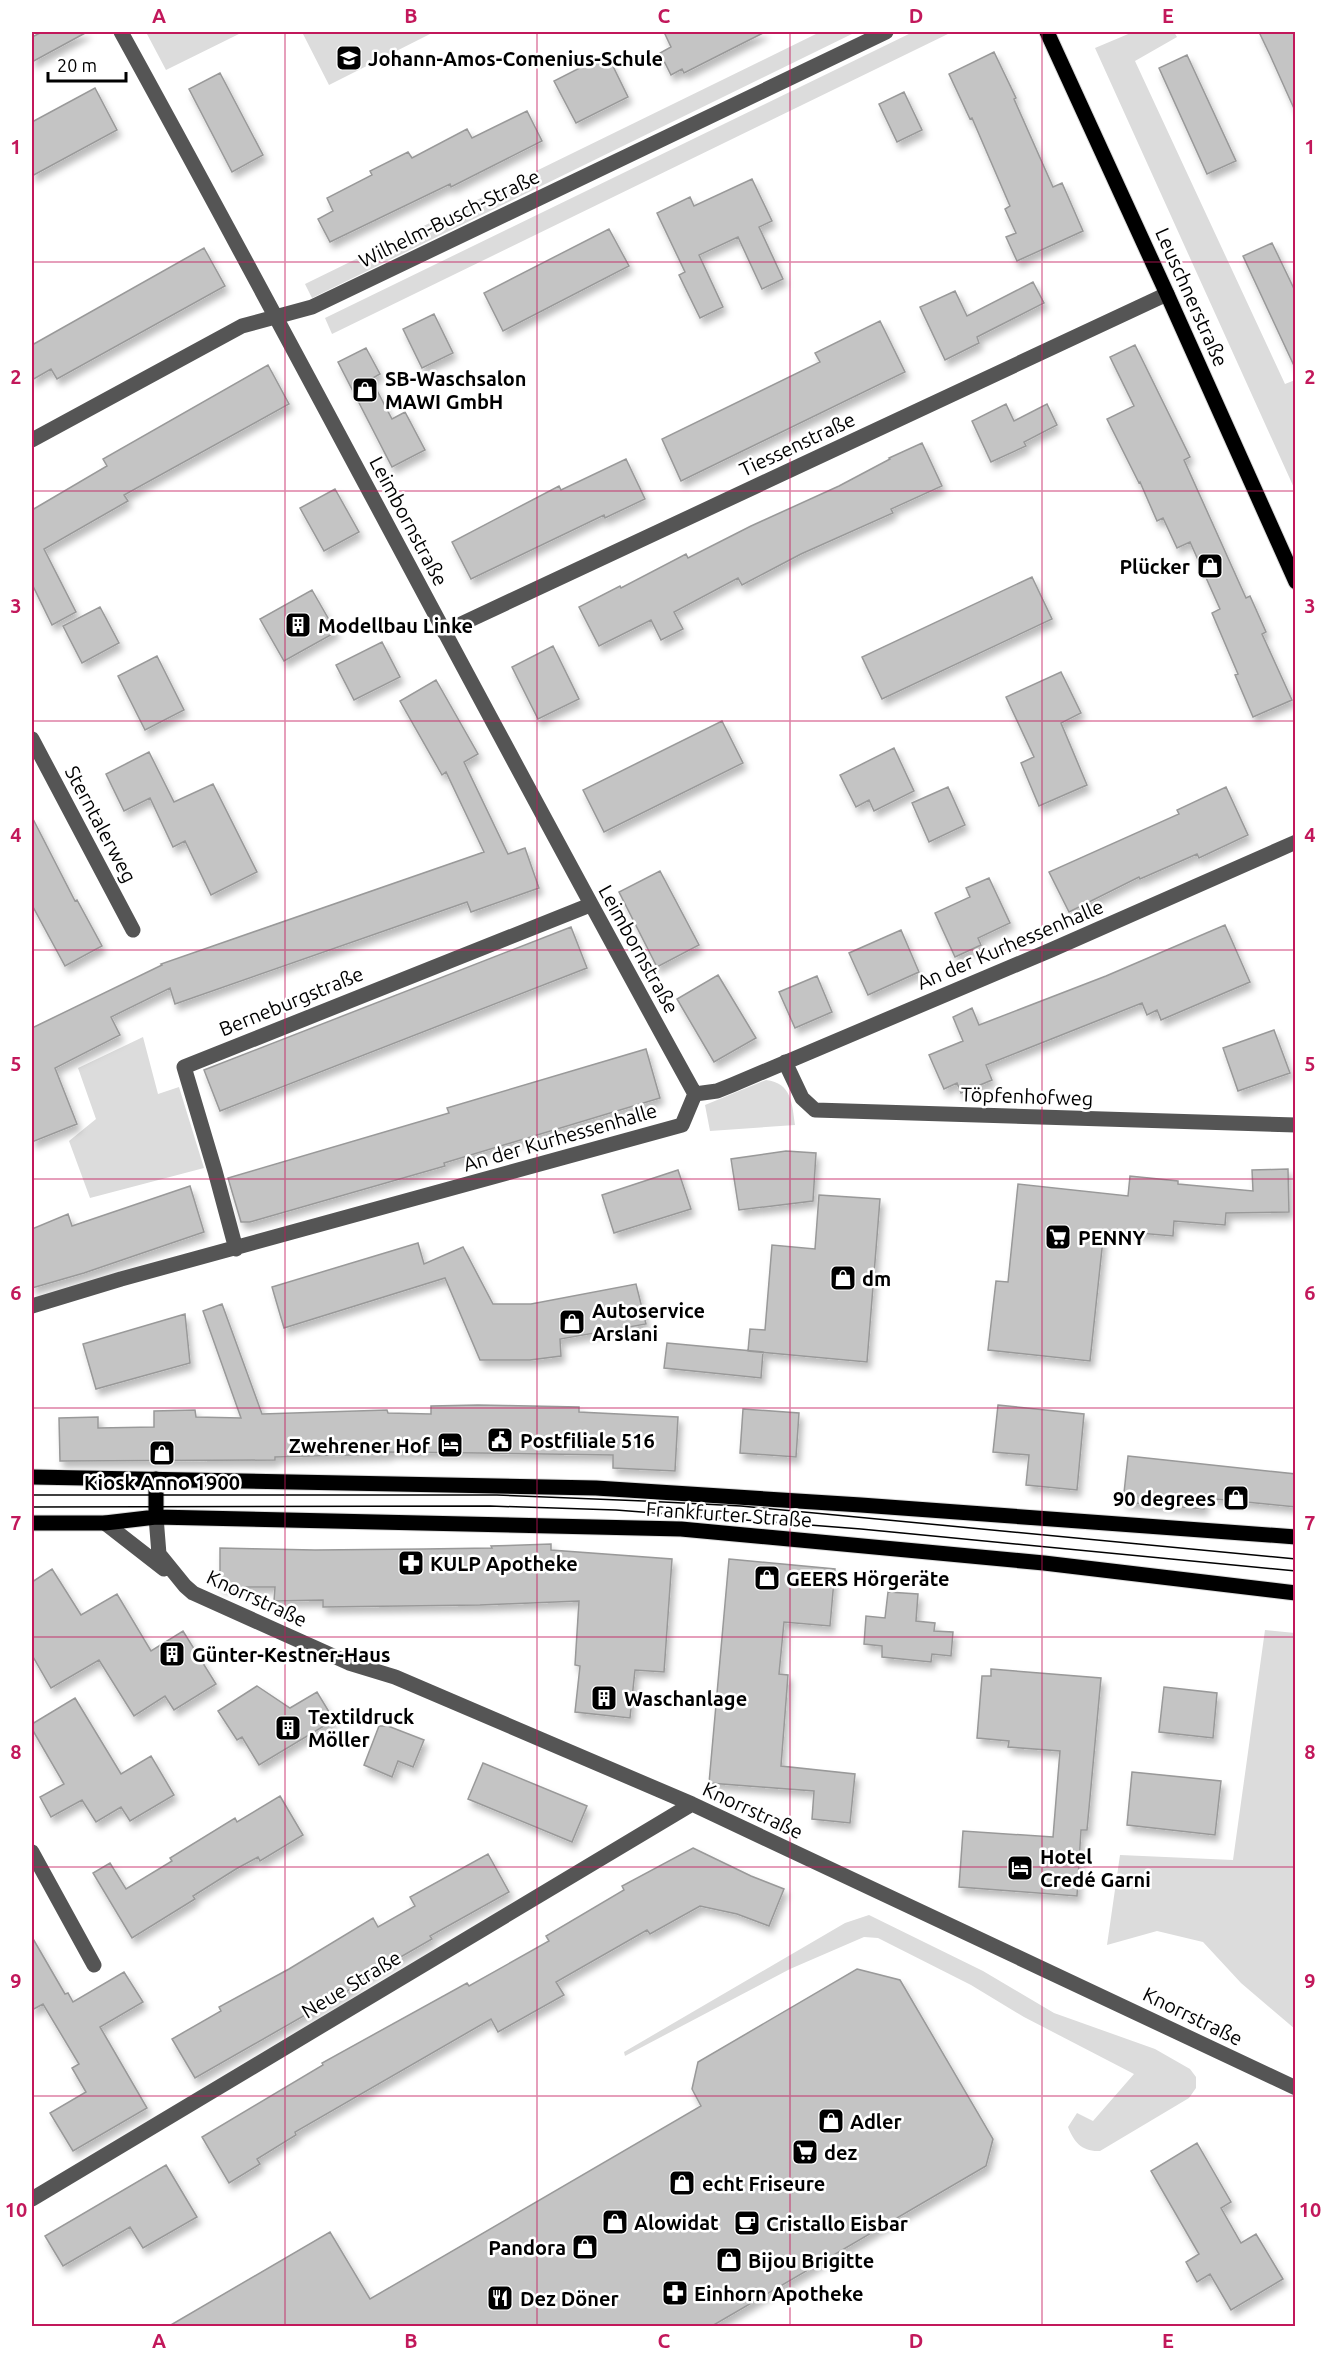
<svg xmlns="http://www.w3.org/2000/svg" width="1327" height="2358" viewBox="0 0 1327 2358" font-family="Ubuntu,sans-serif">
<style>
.green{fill:#dcdcdc}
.building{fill:#c4c4c4;stroke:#999;stroke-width:1.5;filter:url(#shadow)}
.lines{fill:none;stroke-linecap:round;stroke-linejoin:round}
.major-casing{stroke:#dbdbdb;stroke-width:17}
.minor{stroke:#555;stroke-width:15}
.major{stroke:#000;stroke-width:15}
.tram{stroke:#000;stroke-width:1.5}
.grid{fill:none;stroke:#c2185b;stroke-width:1.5;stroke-opacity:0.55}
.labels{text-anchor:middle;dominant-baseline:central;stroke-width:5;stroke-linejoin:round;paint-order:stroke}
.poi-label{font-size:20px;font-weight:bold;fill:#000;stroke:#fff;text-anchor:start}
.street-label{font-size:20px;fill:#000;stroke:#fff}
.neatline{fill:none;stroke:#c2185b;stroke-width:2}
.grid-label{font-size:20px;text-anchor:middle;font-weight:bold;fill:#c2185b}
</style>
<defs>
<filter id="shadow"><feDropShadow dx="3.5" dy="6" stdDeviation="3" flood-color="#0004"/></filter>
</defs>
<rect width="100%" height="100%" fill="#fff"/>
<path class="green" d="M 151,32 L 243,32 L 166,70 L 147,34 Z
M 302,32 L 434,32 L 329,85 Z
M 820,32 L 856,32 L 312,298 L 305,284 Z
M 913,32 L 952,32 L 332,334 L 325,318 Z
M 1133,32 L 1174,32 L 1177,37 L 1135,61 L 1285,384 L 1295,380 L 1295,490 L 1095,48 Z
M 143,1037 L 158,1094 L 179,1087 L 204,1168 L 90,1198 L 69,1141 L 96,1119 L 78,1068 Z
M 766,1080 C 792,1083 792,1104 795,1125 L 710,1131 L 705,1105 Z
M 1265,1630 L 1295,1633 L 1295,2029 L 1241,1983 L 1203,1942 L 1157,1931 L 1107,1945 L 1120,1855 L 1233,1860 Z
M 869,1915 L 983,1971 L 1054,2013 L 1155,2049 L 1190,2069 L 1196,2077 L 1196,2088 L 1189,2098 L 1100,2151 C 1082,2152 1074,2142 1068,2127 L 1077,2113 L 1093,2121 L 1134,2074 L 1024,2017 L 971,1985 L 878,1938 L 864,1937 L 790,1969 L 625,2056 L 624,2052 L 845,1923 Z"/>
<path class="building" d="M 42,32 L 87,32 L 32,62 L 32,37 Z
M 664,32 L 765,32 L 684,73 L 682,69 L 671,75 L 660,53 L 671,47 Z
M 1259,32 L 1296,32 L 1296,113 L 1270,55 Z
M 994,52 L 1016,98 L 1014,99 L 1053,187 L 1062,183 L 1083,231 L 1017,261 L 1006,237 L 1016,233 L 1005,209 L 1010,206 L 972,118 L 970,119 L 949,74 Z
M 607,54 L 628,97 L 576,123 L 554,81 Z
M 1187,55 L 1236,161 L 1207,174 L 1159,68 Z
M 220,73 L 263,155 L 232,172 L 189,89 Z
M 95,88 L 117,130 L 32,176 L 32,122 Z
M 904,92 L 922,130 L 897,142 L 879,104 Z
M 527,111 L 542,141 L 451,187 L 450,184 L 330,242 L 318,219 L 333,211 L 327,198 L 372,175 L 370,171 L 408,152 L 412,158 L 467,129 L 472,138 Z
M 752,179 L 772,221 L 759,227 L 783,279 L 762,289 L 738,237 L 699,255 L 723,307 L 700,318 L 679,275 L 685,272 L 657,213 L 690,197 L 694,206 Z
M 609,229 L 629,266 L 503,331 L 484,293 Z
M 1272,243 L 1296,293 L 1296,370 L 1243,256 Z
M 204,248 L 225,286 L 57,379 L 51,369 L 32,380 L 32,345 Z
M 1033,282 L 1044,303 L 977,337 L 979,343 L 945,360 L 920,307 L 955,291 L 967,316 Z
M 434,314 L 453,353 L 422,368 L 403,329 Z
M 880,321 L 905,372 L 681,481 L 662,439 L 820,362 L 815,353 Z
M 1135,345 L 1190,457 L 1184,460 L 1246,598 L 1250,596 L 1266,632 L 1262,634 L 1292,700 L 1253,717 L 1235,675 L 1238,674 L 1212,613 L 1220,609 L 1190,542 L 1177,548 L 1163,518 L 1157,521 L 1140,482 L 1139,483 L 1107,419 L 1134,406 L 1110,357 Z
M 366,348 L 380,374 L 371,379 L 392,419 L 405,412 L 425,450 L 392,467 L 338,362 Z
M 268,365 L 289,404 L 124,495 L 128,501 L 44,549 L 76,612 L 52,625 L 32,584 L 32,510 L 107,466 L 103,459 Z
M 1006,404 L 1014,421 L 1047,404 L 1057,425 L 1024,442 L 1026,446 L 991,462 L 972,421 Z
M 922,443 L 942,486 L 891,509 L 893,513 L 801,554 L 742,585 L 738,578 L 674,612 L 683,629 L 661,640 L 651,620 L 599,646 L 579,607 L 620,586 L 621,588 L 686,554 L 688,558 L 751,526 L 839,486 L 890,459 L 889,458 Z
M 626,459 L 645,499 L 605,518 L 604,515 L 471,579 L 452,542 L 559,486 L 561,490 Z
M 335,489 L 359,532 L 324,551 L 300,508 Z
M 1032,577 L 1052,619 L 882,699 L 862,657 Z
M 312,590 L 336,632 L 284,661 L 260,619 Z
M 100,607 L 119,643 L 82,663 L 63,626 Z
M 382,642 L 400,677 L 354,700 L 336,665 Z
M 553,646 L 579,699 L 538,719 L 512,667 Z
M 157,656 L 184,710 L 145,730 L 118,676 Z
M 1061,672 L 1081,713 L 1061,723 L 1087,785 L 1039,806 L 1021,763 L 1034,757 L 1006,697 Z
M 436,680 L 478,754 L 464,762 L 508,854 L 525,848 L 539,888 L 471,912 L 467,902 L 175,1004 L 170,988 L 111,1017 L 120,1035 L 55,1068 L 77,1124 L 32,1142 L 32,1028 L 162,965 L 161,964 L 484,852 L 446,772 L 442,775 L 400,701 Z
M 722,721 L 743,763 L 604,832 L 583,790 Z
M 894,748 L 914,791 L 874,811 L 869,800 L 856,807 L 840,775 Z
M 149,752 L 174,802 L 213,784 L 257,872 L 211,895 L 185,841 L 173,847 L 150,798 L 124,811 L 106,774 Z
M 948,787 L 965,825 L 929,842 L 912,803 Z
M 1226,787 L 1248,835 L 1199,858 L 1197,854 L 1140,879 L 1139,877 L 1069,912 L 1049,872 L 1179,814 L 1177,810 Z
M 32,817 L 75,901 L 77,900 L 102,946 L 65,966 L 32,905 Z
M 660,871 L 699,945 L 657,967 L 619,892 Z
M 989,878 L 1010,923 L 978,938 L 981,945 L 955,957 L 935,913 L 970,897 L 966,888 Z
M 1225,925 L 1250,982 L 1161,1020 L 1157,1010 L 1147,1015 L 1142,1003 L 986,1065 L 992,1080 L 961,1093 L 957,1083 L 944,1089 L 929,1055 L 963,1041 L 953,1017 L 972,1008 L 979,1025 L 1106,976 Z
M 571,927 L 587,968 L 220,1111 L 204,1070 Z
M 901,930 L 919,972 L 868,995 L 849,953 Z
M 718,975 L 756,1038 L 714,1062 L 677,999 Z
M 817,976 L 832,1012 L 795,1028 L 779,992 Z
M 1274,1030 L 1290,1073 L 1238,1091 L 1223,1048 Z
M 646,1049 L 660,1098 L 444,1163 L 445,1166 L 250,1222 L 241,1222 L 228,1178 L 449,1113 L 447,1108 Z
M 786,1151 L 816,1153 L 813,1201 L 739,1210 L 731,1159 Z
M 1288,1169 L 1289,1212 L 1226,1213 L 1225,1225 L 1174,1221 L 1173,1236 L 1104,1230 L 1090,1361 L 988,1350 L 996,1281 L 1008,1282 L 1018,1184 L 1128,1196 L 1130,1176 L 1178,1181 L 1178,1184 L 1253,1191 L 1252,1170 Z
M 678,1170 L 691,1209 L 614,1233 L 602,1195 Z
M 190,1186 L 204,1232 L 84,1273 L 32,1288 L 32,1229 L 68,1214 L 72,1226 Z
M 819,1195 L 880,1199 L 867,1362 L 748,1351 L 750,1329 L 765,1330 L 772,1245 L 815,1249 Z
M 418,1243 L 424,1264 L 463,1247 L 493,1304 L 531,1304 L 636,1284 L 646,1324 L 560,1339 L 561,1356 L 530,1360 L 480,1360 L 445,1278 L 284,1328 L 272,1287 Z
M 222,1304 L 262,1414 L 387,1410 L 388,1413 L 431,1414 L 431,1406 L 478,1405 L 579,1407 L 579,1412 L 678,1417 L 675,1471 L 613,1468 L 613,1455 L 478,1453 L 389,1452 L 389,1454 L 275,1457 L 275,1460 L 60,1461 L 59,1418 L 98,1417 L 98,1428 L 154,1427 L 154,1411 L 195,1410 L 196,1417 L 241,1418 L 203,1311 Z
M 185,1314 L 190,1363 L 96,1389 L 83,1344 Z
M 667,1343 L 763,1352 L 761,1378 L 664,1368 Z
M 998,1405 L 1084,1414 L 1077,1490 L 1026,1485 L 1029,1455 L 993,1452 Z
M 743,1409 L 799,1413 L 796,1457 L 740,1453 Z
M 1128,1456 L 1296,1474 L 1296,1507 L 1205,1498 L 1204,1509 L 1123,1502 Z
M 551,1544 L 551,1550 L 672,1559 L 664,1672 L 635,1670 L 630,1718 L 575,1712 L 580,1666 L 575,1665 L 579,1601 L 480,1605 L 323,1607 L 323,1600 L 274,1601 L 275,1587 L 220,1587 L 220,1548 L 315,1550 L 423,1549 L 492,1548 L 491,1546 Z
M 729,1559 L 835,1569 L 830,1626 L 784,1622 L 779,1674 L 788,1675 L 781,1766 L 855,1774 L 850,1823 L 812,1819 L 814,1791 L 709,1783 Z
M 52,1569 L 81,1615 L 117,1594 L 151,1651 L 183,1631 L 216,1684 L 174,1710 L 165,1696 L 134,1716 L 99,1660 L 51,1688 L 32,1655 L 32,1582 Z
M 888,1592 L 918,1594 L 916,1621 L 935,1623 L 934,1631 L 953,1632 L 951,1656 L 932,1654 L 931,1662 L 882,1657 L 882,1646 L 864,1644 L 866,1616 L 885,1618 Z
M 991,1669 L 1101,1678 L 1087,1830 L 1081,1830 L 1077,1896 L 959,1887 L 963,1831 L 1053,1837 L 1060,1751 L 1008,1747 L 1009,1741 L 977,1738 L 982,1676 L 991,1676 Z
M 257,1686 L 290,1708 L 317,1692 L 334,1720 L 259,1765 L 242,1737 L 237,1740 L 218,1711 Z
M 1164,1687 L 1217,1693 L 1213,1738 L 1159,1732 Z
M 75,1698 L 121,1774 L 151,1756 L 174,1795 L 130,1821 L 121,1807 L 96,1822 L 82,1800 L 51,1817 L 40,1797 L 64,1784 L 32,1729 L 32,1724 Z
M 379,1726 L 388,1726 L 424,1740 L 413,1767 L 398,1761 L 392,1777 L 364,1765 Z
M 483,1763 L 587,1806 L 572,1842 L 468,1799 Z
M 1132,1772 L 1221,1781 L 1215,1835 L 1127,1825 Z
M 280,1796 L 303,1835 L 260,1861 L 258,1857 L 236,1869 L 193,1896 L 195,1899 L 132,1938 L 93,1873 L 110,1863 L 126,1889 L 172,1861 L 170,1858 L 235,1818 L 237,1822 Z
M 693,1848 L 751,1876 L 784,1889 L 769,1926 L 737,1914 L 700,1906 L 650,1934 L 647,1930 L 556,1982 L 564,1995 L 498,2032 L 491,2019 L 295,2132 L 296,2135 L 257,2159 L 260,2164 L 229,2183 L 202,2137 L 323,2065 L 322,2063 L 467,1983 L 469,1986 L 549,1941 L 546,1936 L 624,1890 L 622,1886 Z
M 488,1854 L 509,1892 L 430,1936 L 432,1939 L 350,1986 L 356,1986 L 195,2078 L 172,2039 L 221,2011 L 219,2007 L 289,1969 L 373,1918 L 378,1927 L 415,1906 L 410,1897 Z
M 32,1937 L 65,1994 L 68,1993 L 73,2002 L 124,1972 L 143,2002 L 100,2027 L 147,2108 L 73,2151 L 50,2113 L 86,2092 L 72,2068 L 79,2064 L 43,2004 L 32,2010 Z
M 857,1969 L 900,1980 L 993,2139 L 986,2166 L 712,2326 L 169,2326 L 330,2232 L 370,2299 L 701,2106 L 692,2089 L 698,2062 Z
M 1197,2143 L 1231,2202 L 1221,2208 L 1241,2243 L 1256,2234 L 1283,2279 L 1231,2310 L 1210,2274 L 1197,2282 L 1186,2262 L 1199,2254 L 1151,2171 Z
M 166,2165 L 197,2217 L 143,2248 L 130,2227 L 63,2266 L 45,2236 Z"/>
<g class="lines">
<g class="major-casing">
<path id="major" d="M 1047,32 L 1167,294 L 1296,582
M 32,1477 L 596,1488 L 861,1505 L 1296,1537
M 156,1479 L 156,1517
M 32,1523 L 105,1523 L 156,1517 L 681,1529 L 1044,1563 L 1296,1593"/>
</g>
<path class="minor" d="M 121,32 C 315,384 500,742 695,1094
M 32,440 L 242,326 L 312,307 L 886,32
M 444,632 L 1167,294
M 32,739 L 133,930
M 785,1062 L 802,1098 L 815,1110 L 1296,1125
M 236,1249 L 215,1171 L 184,1067 L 590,905
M 32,1306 L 121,1279 L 682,1125 L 695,1094 L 717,1091 L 732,1085 L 1051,950 L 1296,842
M 156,1517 L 159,1554 L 185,1586 L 193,1593 L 349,1663 L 395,1677 L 692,1804 L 1296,2088
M 105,1523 L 164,1569
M 32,1852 L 94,1965
M 32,2199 L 692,1804"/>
<use href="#major" class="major"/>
<path class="tram" d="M 32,1495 L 497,1495 L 644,1501 L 741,1506 L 1296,1559
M 32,1507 L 490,1506 L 616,1510 L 861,1529 L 1296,1571"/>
</g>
<path class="grid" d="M 285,32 L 285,2326M 537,32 L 537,2326M 790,32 L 790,2326M 1042,32 L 1042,2326M 32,262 L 1296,262M 32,491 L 1296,491M 32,721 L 1296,721M 32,950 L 1296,950M 32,1179 L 1296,1179M 32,1408 L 1296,1408M 32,1637 L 1296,1637M 32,1867 L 1296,1867M 32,2096 L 1296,2096"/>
<defs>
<g id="school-square" transform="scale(1.35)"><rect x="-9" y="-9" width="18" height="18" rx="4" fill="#000" stroke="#fff"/><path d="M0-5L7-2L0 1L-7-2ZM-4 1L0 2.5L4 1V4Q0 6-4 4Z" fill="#fff"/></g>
<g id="shop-square" transform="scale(1.35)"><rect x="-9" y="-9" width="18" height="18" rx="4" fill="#000" stroke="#fff"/><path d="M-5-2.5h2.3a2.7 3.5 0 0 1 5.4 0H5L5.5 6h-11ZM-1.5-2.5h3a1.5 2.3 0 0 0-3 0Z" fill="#fff"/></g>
<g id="building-square" transform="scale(1.35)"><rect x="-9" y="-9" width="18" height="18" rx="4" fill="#000" stroke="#fff"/><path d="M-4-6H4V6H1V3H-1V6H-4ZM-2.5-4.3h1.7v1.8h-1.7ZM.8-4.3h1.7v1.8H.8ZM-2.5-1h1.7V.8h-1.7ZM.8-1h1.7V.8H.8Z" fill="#fff"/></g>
<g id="supermarket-square" transform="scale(1.35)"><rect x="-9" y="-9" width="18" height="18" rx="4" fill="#000" stroke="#fff"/><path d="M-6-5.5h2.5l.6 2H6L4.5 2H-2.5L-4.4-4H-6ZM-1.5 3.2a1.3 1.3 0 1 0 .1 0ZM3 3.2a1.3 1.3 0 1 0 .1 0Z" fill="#fff"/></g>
<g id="civic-square" transform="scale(1.35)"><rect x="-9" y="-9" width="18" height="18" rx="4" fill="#000" stroke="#fff"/><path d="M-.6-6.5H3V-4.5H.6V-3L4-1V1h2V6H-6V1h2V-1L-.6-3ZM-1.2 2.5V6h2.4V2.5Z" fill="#fff"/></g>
<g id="hotel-square" transform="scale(1.35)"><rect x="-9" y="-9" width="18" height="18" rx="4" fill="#000" stroke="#fff"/><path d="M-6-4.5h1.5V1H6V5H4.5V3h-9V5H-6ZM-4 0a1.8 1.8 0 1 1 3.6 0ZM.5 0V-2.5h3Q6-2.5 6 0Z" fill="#fff"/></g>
<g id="pharmacy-square" transform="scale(1.35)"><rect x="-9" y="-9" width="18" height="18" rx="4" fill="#000" stroke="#fff"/><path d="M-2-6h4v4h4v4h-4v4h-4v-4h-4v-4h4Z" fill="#fff"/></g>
<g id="cafe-square" transform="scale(1.35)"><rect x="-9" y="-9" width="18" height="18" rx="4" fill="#000" stroke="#fff"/><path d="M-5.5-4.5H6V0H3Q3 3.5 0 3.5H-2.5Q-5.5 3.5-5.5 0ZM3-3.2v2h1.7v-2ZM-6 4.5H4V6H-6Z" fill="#fff"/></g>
<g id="restaurant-square" transform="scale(1.35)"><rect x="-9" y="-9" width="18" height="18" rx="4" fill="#000" stroke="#fff"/><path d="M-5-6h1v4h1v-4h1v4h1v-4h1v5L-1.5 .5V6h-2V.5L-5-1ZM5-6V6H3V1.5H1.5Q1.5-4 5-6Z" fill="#fff"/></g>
</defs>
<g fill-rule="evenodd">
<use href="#school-square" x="349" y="58"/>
<use href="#shop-square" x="365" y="390"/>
<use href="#shop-square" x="1210" y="566"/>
<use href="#building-square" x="298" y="625"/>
<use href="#supermarket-square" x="1058" y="1237"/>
<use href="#shop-square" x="843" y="1278"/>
<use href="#shop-square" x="572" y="1322"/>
<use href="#civic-square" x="500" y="1440"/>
<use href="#hotel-square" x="450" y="1445"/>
<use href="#shop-square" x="162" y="1453"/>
<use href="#shop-square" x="1236" y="1498"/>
<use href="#pharmacy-square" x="411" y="1563"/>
<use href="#shop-square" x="767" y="1578"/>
<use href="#building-square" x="172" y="1654"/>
<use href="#building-square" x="604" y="1698"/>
<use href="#building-square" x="288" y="1728"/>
<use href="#hotel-square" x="1020" y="1868"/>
<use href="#shop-square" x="831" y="2121"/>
<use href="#supermarket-square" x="805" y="2152"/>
<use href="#shop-square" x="682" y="2183"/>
<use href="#shop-square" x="615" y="2222"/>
<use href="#cafe-square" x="747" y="2223"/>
<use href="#shop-square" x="585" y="2247"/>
<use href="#shop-square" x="729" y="2260"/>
<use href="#pharmacy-square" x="675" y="2293"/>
<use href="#restaurant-square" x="500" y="2298"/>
</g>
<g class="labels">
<g class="poi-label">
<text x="368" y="58">Johann-Amos-Comenius-Schule</text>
<text x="385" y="378">SB-Waschsalon<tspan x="385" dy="23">MAWI GmbH</tspan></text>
<text x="1190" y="566" text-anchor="end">Plücker</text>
<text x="318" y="625">Modellbau Linke</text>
<text x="1078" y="1237">PENNY</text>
<text x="862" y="1278">dm</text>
<text x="592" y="1310">Autoservice<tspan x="592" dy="23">Arslani</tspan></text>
<text x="520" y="1440">Postfiliale 516</text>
<text x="430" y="1445" text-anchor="end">Zwehrener Hof</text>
<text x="162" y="1482" text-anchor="middle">Kiosk Anno 1900</text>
<text x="1216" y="1498" text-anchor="end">90 degrees</text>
<text x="430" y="1563">KULP Apotheke</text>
<text x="786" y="1578">GEERS Hörgeräte</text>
<text x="192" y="1654">Günter-Kestner-Haus</text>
<text x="624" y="1698">Waschanlage</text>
<text x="308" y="1716">Textildruck<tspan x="308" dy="23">Möller</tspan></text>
<text x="1040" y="1856">Hotel<tspan x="1040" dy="23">Credé Garni</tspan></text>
<text x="850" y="2121">Adler</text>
<text x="824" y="2152">dez</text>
<text x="702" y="2183">echt Friseure</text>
<text x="634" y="2222">Alowidat</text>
<text x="766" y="2223">Cristallo Eisbar</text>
<text x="566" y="2247" text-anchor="end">Pandora</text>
<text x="748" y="2260">Bijou Brigitte</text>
<text x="694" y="2293">Einhorn Apotheke</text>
<text x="520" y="2298">Dez Döner</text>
</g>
<g class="street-label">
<text transform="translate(449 218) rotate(-26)">Wilhelm-Busch-Straße</text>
<text transform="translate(1192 297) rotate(66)">Leuschnerstraße</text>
<text transform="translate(797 444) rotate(-25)">Tiessenstraße</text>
<text transform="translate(409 521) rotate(62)">Leimbornstraße</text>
<text transform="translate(101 824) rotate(62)">Sterntalerweg</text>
<text transform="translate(1010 944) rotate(-23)">An der Kurhessenhalle</text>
<text transform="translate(639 949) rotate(61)">Leimbornstraße</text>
<text transform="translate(291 1001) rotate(-22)">Berneburgstraße</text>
<text transform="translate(1027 1096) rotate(2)">Töpfenhofweg</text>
<text transform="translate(560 1137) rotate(-16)">An der Kurhessenhalle</text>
<text transform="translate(729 1514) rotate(4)">Frankfurter Straße</text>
<text transform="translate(257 1598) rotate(25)">Knorrstraße</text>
<text transform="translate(753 1810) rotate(25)">Knorrstraße</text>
<text transform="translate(351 1984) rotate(-31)">Neue Straße</text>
<text transform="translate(1193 2016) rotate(26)">Knorrstraße</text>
</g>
</g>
<rect width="1327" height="2358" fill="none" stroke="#ffffff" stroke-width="66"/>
<path d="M48 72v9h78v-9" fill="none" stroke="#000000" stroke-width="3"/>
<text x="57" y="72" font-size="18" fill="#000000" stroke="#ffffff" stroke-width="4.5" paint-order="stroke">20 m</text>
<rect x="33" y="33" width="1261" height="2292" class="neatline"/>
<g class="grid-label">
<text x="159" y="23">A</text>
<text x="411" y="23">B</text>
<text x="664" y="23">C</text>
<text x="916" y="23">D</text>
<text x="1168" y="23">E</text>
<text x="16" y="154">1</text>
<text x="1310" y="154">1</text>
<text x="16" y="384">2</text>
<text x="1310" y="384">2</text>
<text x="16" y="613">3</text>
<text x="1310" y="613">3</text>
<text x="16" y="842">4</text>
<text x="1310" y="842">4</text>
<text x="16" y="1071">5</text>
<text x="1310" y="1071">5</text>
<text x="16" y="1300">6</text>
<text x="1310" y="1300">6</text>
<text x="16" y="1530">7</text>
<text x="1310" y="1530">7</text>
<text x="16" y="1759">8</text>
<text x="1310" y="1759">8</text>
<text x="16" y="1988">9</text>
<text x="1310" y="1988">9</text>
<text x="16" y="2217">10</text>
<text x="1310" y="2217">10</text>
<text x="159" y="2348">A</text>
<text x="411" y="2348">B</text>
<text x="664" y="2348">C</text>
<text x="916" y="2348">D</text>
<text x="1168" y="2348">E</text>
</g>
</svg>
